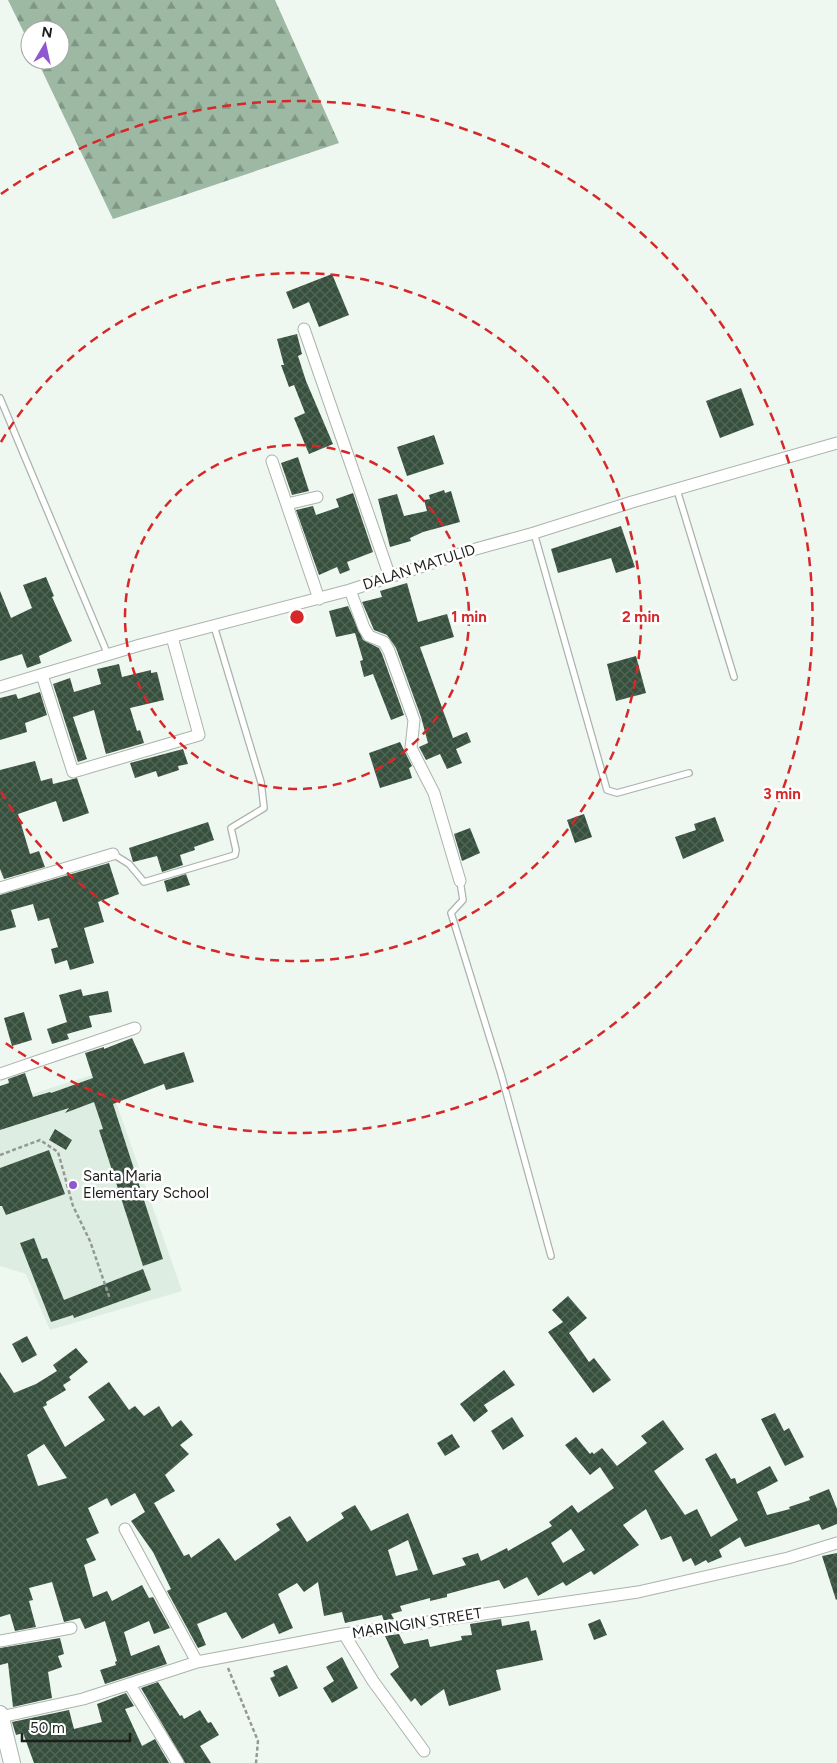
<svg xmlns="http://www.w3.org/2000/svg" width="837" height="1763" viewBox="0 0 837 1763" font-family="Figtree,sans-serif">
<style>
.built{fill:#ddede1}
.forest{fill:url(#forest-firs)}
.building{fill:url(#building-cross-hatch);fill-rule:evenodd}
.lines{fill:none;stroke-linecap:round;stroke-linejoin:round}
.lane-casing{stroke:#aab3ac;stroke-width:8}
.street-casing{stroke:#aab3ac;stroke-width:13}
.secondary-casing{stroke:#aab3ac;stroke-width:18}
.path{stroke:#939a95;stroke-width:2.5;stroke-dasharray:4 2.5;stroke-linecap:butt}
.lane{stroke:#fff;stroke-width:5.5}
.street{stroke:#fff;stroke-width:11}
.secondary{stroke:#fff;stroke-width:16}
.ring{fill:none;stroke:#d62828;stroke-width:2.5;stroke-dasharray:9 6}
.poi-dot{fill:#9058d0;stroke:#fff;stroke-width:2}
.labels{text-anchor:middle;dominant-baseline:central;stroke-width:5;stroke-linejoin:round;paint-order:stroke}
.street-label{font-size:15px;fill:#1c1f1c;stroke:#fff}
.poi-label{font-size:15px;fill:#1c1f1c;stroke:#fff;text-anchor:start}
.centre{fill:#d62828;stroke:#fff;stroke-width:2.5}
.ring-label{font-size:15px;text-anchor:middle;font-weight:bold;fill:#d62828;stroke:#fff;stroke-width:5;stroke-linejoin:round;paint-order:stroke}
</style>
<defs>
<pattern id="forest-firs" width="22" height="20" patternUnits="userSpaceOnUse" patternTransform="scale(1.25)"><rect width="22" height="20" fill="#9db8a3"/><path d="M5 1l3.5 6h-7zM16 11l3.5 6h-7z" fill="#7f9584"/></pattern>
<pattern id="building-cross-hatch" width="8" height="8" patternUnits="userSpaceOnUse" patternTransform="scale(1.25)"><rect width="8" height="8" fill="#37503e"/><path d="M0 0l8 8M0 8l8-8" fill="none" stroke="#516657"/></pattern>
</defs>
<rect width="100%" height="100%" fill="#eef7f0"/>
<path class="built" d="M 105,1071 L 182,1291 L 50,1330 L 26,1274 L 0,1266 L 0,1104 Z"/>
<path class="forest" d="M 8,0 L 275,0 L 339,143 L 113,219 L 37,60 L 60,60 L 60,30 L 30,30 L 30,45 Z"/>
<path class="building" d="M 332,274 L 349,315 L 319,327 L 309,302 L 293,309 L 286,292 Z
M 297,334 L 302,354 L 298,356 L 306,381 L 333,444 L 309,454 L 294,418 L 305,413 L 294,385 L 289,387 L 281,365 L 284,365 L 277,339 Z
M 741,388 L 754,425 L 720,438 L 706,401 Z
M 434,435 L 444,464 L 407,476 L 397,447 Z
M 298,457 L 309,491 L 292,495 L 281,463 Z
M 444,490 L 445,493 L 451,491 L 460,522 L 423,532 L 410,538 L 411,541 L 390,547 L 378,499 L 397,494 L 404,516 L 427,511 L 424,500 L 430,499 L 429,495 Z
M 353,493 L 373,552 L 347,562 L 350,570 L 340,574 L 337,567 L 319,575 L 296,510 L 313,506 L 316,515 L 339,507 L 336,499 Z
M 621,526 L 635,567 L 616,573 L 611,558 L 558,573 L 551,549 Z
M 46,577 L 54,596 L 52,597 L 72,641 L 39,656 L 41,663 L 27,668 L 22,654 L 0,661 L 0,591 L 11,618 L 32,608 L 23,585 Z
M 407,583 L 418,622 L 447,614 L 454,637 L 420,647 L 453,738 L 467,732 L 471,742 L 456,749 L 462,763 L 447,769 L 440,754 L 426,760 L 419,747 L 428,743 L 421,717 L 396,648 L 387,635 L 374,630 L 362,602 L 382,597 L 380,591 Z
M 348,606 L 363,640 L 379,648 L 382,654 L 404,715 L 391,720 L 373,674 L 364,677 L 360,661 L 363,660 L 355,633 L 336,637 L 329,611 Z
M 636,656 L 646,693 L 616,701 L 607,664 Z
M 119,664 L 122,677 L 151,670 L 151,673 L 157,672 L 164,700 L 130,708 L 137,731 L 140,730 L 144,743 L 106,754 L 94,710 L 73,717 L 87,759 L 78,762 L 53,684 L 70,678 L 74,692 L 101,684 L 97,669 Z
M 40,692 L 47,715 L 25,723 L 27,732 L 0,740 L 0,698 L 16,694 L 18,699 Z
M 400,742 L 412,766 L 409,768 L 412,778 L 380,788 L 369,753 Z
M 183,749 L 188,764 L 178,766 L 179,770 L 158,777 L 156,771 L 135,778 L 130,763 Z
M 35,761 L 41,781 L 52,778 L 53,784 L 77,778 L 89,813 L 63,822 L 56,801 L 18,814 L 30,854 L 39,851 L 45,867 L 4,879 L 0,869 L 0,770 Z
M 584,814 L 592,837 L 575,843 L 567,820 Z
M 715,817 L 724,841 L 683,859 L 675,837 L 696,830 L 694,824 Z
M 208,822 L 214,840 L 194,847 L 195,850 L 180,855 L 183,865 L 162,872 L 157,856 L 133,862 L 129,848 Z
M 470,828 L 480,853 L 462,861 L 454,834 Z
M 109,863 L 119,894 L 98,902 L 104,922 L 84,928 L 94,963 L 70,970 L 67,960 L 55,964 L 51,949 L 58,947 L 49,918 L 38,921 L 33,904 L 11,910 L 16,927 L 0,931 L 0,895 Z
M 186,874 L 190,885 L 167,892 L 164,881 Z
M 81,989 L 83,996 L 108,991 L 112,1012 L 89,1016 L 92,1027 L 67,1034 L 69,1039 L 52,1044 L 47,1029 L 67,1022 L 59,995 Z
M 24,1012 L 32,1040 L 12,1046 L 4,1018 Z
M 132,1038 L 144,1064 L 184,1052 L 194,1082 L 166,1090 L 164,1084 L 113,1104 L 163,1259 L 143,1266 L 99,1130 L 103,1129 L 94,1102 L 65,1113 L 69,1108 L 0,1130 L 0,1086 L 9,1083 L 8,1079 L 25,1073 L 33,1097 L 50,1092 L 51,1093 L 93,1078 L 85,1053 L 104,1047 L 104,1049 Z
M 55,1129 L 72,1140 L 66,1150 L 49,1140 Z
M 49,1150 L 65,1194 L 6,1215 L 2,1206 L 0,1206 L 0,1168 Z
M 34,1238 L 42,1259 L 47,1258 L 64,1300 L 143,1269 L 151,1290 L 74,1318 L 73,1315 L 51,1322 L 20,1243 Z
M 568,1296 L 587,1318 L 569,1333 L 589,1362 L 594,1358 L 611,1380 L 593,1393 L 548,1332 L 563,1322 L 552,1310 Z
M 27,1336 L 37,1355 L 22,1363 L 12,1344 Z
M 76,1348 L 88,1362 L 69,1377 L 71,1380 L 63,1385 L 66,1390 L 46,1402 L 47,1405 L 43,1407 L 65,1447 L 105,1420 L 88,1397 L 109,1382 L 129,1410 L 135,1406 L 144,1416 L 159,1406 L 172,1427 L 181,1420 L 193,1435 L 180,1445 L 189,1454 L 165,1475 L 175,1491 L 154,1503 L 184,1556 L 189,1554 L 191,1558 L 219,1538 L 235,1561 L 280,1530 L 276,1524 L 290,1516 L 307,1542 L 344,1518 L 341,1513 L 355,1505 L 371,1531 L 408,1513 L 433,1575 L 466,1565 L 462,1558 L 478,1553 L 481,1561 L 507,1548 L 508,1551 L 552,1526 L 549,1522 L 572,1505 L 578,1513 L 614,1488 L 600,1467 L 590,1475 L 565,1445 L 576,1437 L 590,1454 L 592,1452 L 594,1454 L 602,1448 L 617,1466 L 647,1443 L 641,1436 L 663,1420 L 684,1449 L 654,1471 L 685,1515 L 697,1509 L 711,1537 L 738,1520 L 705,1459 L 716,1453 L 731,1479 L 735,1478 L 737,1484 L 770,1466 L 778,1481 L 757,1492 L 767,1515 L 790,1509 L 789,1507 L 810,1500 L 809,1497 L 829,1489 L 837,1509 L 837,1524 L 822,1530 L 819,1524 L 745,1547 L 740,1537 L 719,1550 L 722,1557 L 708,1563 L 706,1560 L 695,1566 L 691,1558 L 683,1562 L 671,1536 L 661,1540 L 646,1509 L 623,1525 L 639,1545 L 594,1575 L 591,1571 L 566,1586 L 563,1582 L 538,1596 L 527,1577 L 504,1589 L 499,1580 L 447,1594 L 447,1597 L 430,1601 L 430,1598 L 400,1606 L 402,1611 L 391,1614 L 394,1619 L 384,1621 L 382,1615 L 345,1623 L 342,1612 L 324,1616 L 318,1582 L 304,1592 L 297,1583 L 278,1594 L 293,1628 L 279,1634 L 274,1623 L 242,1639 L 226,1612 L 197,1624 L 206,1645 L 198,1648 L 167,1591 L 171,1589 L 153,1552 L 131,1521 L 145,1512 L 135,1493 L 111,1506 L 107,1498 L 88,1508 L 99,1533 L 86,1539 L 96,1560 L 84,1565 L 93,1597 L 107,1591 L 112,1601 L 142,1585 L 149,1598 L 153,1597 L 170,1628 L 154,1634 L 149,1621 L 124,1632 L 131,1656 L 159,1645 L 167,1664 L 105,1684 L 100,1670 L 116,1665 L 115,1662 L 117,1661 L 105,1621 L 85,1629 L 80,1618 L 64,1622 L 52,1582 L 29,1588 L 33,1600 L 29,1601 L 36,1627 L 15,1631 L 10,1614 L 0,1617 L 0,1372 L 14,1393 L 36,1384 L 57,1371 L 53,1365 ZM 44,1444 L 67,1478 L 38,1486 L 27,1455 ZM 571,1529 L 585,1550 L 563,1563 L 551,1543 ZM 408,1540 L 418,1570 L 396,1576 L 388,1550 Z
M 504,1370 L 515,1385 L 484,1405 L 488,1411 L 474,1422 L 460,1404 Z
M 775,1413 L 784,1431 L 789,1428 L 804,1457 L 785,1466 L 761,1419 Z
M 512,1417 L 524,1436 L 503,1450 L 491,1431 Z
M 452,1434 L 460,1447 L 445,1456 L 437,1443 Z
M 837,1553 L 837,1599 L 836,1600 L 822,1556 Z
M 501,1619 L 502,1626 L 529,1621 L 531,1631 L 536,1630 L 543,1660 L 496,1670 L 501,1690 L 449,1706 L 444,1689 L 421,1706 L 415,1698 L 411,1702 L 390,1674 L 399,1667 L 385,1636 L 399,1634 L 404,1644 L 428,1639 L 430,1647 L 462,1640 L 461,1636 L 472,1635 L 470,1624 Z
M 600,1619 L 607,1635 L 594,1640 L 588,1624 Z
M 60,1638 L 64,1654 L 58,1656 L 62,1667 L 48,1672 L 52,1698 L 13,1707 L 8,1663 L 0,1665 L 0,1648 Z
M 342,1657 L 358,1688 L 332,1703 L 323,1688 L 334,1681 L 326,1667 Z
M 287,1665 L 298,1688 L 279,1697 L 270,1678 L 275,1676 L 273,1671 Z
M 158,1682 L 180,1716 L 182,1715 L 184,1719 L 200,1710 L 208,1723 L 211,1722 L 219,1735 L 200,1746 L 211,1763 L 185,1763 L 141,1688 Z
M 126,1693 L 134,1706 L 125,1709 L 142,1746 L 155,1739 L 169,1763 L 34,1763 L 23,1733 L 16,1735 L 12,1722 L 69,1710 L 74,1729 L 102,1722 L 97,1704 Z"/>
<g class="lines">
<g class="lane-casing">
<path id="lane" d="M 0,398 L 108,655
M 677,490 L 734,677
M 534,533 L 607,790 L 617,793 L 689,773
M 113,854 L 129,864 L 144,882 L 235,855 L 236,850 L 231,828 L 264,808 L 261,782 L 214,626
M 460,881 L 463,900 L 451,913 L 501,1074 L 551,1256"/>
</g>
<g class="street-casing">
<path id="street" d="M 304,329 L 390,577
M 272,461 L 319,599
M 287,504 L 317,497
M 350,590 L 364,628 L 369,636 L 384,642 L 389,651 L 414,720 L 411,748 L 434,793 L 460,881
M 42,675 L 73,772 L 199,735 L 172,637
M 0,687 L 140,645 L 350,590 L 472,550 L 534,533 L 632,502 L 837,443
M 0,888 L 113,854
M 0,1074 L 135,1028
M 125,1529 L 197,1662
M 344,1634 L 373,1681 L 424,1751
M 0,1641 L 71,1628
M 130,1685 L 178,1763
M 1,1717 L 83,1699 L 197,1662 L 344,1634 L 638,1592 L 788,1558 L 837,1543"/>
</g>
<g class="secondary-casing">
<path id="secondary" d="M 0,1714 L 12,1763"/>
</g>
<path class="path" d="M 0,1155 L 40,1140 L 58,1152 L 73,1206 L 90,1241 L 110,1299
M 228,1668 L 258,1741 L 256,1763"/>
<use href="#lane" class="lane"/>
<use href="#street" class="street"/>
<use href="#secondary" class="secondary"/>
</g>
<g class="ring">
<circle cx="297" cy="617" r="172"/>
<path d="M1 442A344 344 0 1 1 1 792"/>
<path d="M1 194A516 516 0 1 1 1 1040"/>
</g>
<circle class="poi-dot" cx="73" cy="1185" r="5"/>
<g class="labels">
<g class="street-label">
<text transform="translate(419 567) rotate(-18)">DALAN MATULID</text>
<text transform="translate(417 1623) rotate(-9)">MARINGIN STREET</text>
</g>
<g class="poi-label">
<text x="83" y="1176">Santa Maria<tspan x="83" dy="17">Elementary School</tspan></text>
</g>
</g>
<circle cx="297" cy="617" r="8" class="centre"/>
<g class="ring-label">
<text x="469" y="622">1 min</text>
<text x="641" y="622">2 min</text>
<text x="782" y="799">3 min</text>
</g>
<g transform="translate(45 45) rotate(9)"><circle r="24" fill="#ffffff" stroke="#a4a5a4"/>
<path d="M0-4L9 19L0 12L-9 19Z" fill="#9058d0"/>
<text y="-8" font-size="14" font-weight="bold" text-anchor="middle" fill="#1c1f1c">N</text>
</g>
<path d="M22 1733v8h108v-8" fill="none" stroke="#1c1f1c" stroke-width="2.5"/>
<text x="30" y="1733" font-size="15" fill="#1c1f1c" stroke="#ffffff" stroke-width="4" paint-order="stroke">50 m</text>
</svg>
